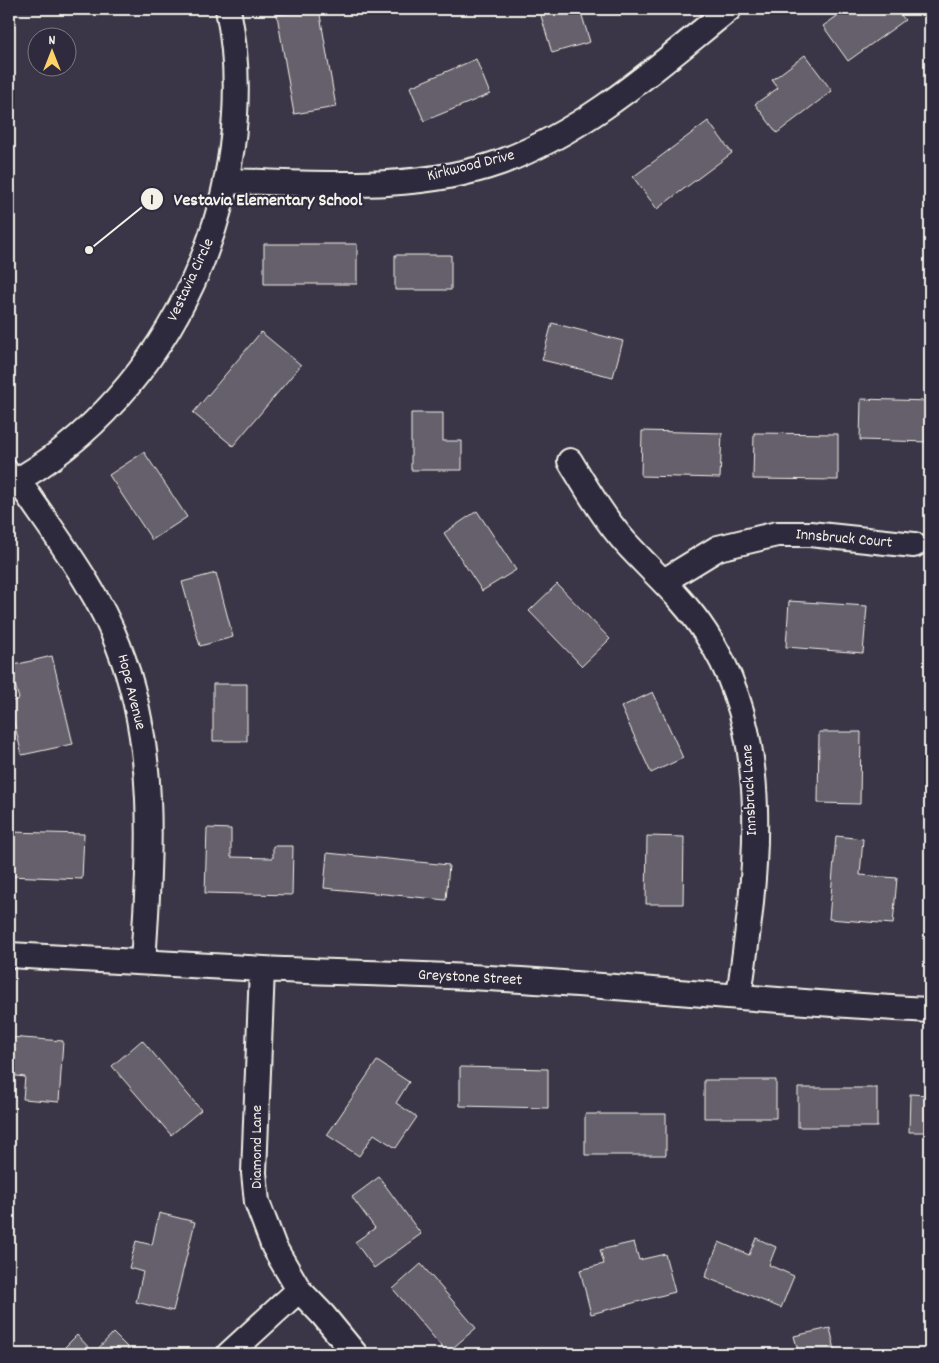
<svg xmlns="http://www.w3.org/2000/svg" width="939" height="1363" viewBox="0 0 939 1363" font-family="Dekko,sans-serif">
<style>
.building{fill:#65616c;stroke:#f4f1e8}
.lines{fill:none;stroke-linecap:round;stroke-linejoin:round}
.lane-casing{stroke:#f4f1e8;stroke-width:16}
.street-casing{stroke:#f4f1e8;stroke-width:28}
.lane{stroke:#2f2a3d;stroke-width:12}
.street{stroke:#2f2a3d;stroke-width:24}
.labels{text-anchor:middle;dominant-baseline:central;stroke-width:4.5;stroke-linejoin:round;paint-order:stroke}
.street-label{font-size:16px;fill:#f4f1e8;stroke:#2f2a3d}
.leader{fill:none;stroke:#f4f1e8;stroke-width:2}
.callout-dot{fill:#f4f1e8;stroke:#2f2a3d;stroke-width:2}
.mark-label{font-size:15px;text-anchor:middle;font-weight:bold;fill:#111}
.callout-label{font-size:18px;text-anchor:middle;font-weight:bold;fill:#f4f1e8;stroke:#2f2a3d;stroke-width:4.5;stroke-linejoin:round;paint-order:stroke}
</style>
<rect width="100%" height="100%" fill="#3b3647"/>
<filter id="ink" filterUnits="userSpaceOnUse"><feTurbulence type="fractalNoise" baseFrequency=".02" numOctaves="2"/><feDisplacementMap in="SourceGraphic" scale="10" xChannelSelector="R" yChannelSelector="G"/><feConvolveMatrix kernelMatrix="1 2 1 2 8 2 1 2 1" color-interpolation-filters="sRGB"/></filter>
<g filter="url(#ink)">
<path class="building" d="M 319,9 L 336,107 L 294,114 L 277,15 Z
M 539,9 L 580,9 L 590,42 L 552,53 Z
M 847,9 L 896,9 L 905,20 L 848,61 L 823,26 Z
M 805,55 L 832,91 L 777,133 L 755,104 L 778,88 L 772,80 Z
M 476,59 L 490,94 L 424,121 L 410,87 Z
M 708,121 L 732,153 L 657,209 L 633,177 Z
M 264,244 L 357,244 L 357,284 L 264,284 Z
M 395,255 L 451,255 L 451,290 L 395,290 Z
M 552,323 L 623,341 L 613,377 L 542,360 Z
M 261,332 L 301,365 L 233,446 L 193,413 Z
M 861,399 L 930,401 L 930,442 L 860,440 Z
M 411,413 L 443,413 L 443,441 L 462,441 L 462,470 L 411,470 Z
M 642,431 L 722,433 L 720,478 L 641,476 Z
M 754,433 L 838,434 L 838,480 L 753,479 Z
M 144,452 L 187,517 L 152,540 L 109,475 Z
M 477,511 L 516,570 L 482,591 L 444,533 Z
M 216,573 L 233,637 L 200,646 L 182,582 Z
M 557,584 L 610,639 L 582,666 L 529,611 Z
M 9,593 L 13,606 L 9,607 Z
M 789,601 L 867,606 L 863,653 L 786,647 Z
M 52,656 L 73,744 L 22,755 L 9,702 L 19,699 L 10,666 Z
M 213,684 L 247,684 L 247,741 L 213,741 Z
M 653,692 L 683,758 L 651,773 L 621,707 Z
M 819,732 L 861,732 L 860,804 L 818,803 Z
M 207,828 L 231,829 L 231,857 L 273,858 L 273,846 L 293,846 L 292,895 L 205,893 Z
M 9,832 L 84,834 L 82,879 L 9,876 Z
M 647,836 L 684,837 L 683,904 L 646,904 Z
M 836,836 L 863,839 L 860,875 L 897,878 L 893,924 L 829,919 Z
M 327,853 L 449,865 L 446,900 L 324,888 Z
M 9,1037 L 63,1041 L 59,1102 L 23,1099 L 25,1077 L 9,1075 Z
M 142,1040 L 201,1110 L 171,1135 L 112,1066 Z
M 377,1061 L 409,1082 L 396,1103 L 417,1117 L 396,1148 L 374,1134 L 359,1156 L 327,1135 Z
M 460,1067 L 548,1069 L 548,1108 L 460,1106 Z
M 704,1080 L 776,1080 L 776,1118 L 704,1118 Z
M 798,1088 L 877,1088 L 877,1127 L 798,1127 Z
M 910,1094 L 930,1095 L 930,1132 L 909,1132 Z
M 585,1114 L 666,1114 L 666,1155 L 585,1155 Z
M 379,1177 L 421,1234 L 374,1268 L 355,1242 L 375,1228 L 352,1197 Z
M 159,1213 L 195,1222 L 173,1311 L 136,1302 L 143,1272 L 129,1268 L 136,1241 L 152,1245 Z
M 756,1238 L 776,1247 L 769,1265 L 794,1276 L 781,1308 L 705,1277 L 719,1242 L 749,1255 Z
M 634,1242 L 639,1260 L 665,1254 L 675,1292 L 591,1314 L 580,1270 L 604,1264 L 600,1250 Z
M 421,1264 L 476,1328 L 447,1353 L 393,1289 Z
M 830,1328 L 836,1354 L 799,1354 L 794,1336 Z
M 113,1333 L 134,1354 L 58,1354 L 77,1335 L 94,1353 Z"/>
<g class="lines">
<g class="lane-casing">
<path id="lane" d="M 9,465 L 18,480"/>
</g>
<g class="street-casing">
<path id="street" d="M 227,181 C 317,183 414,193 501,162 C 588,130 658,66 729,9
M 570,461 C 587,489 603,517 625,542 C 652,572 683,598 705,632 C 776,736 756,878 739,995
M 18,480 C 53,533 95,585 118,645 C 158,746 150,856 143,962
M 9,485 C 172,396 264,190 228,9
M 664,581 L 718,548 L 777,534 L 810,534 L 914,545
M 9,955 C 94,960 179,965 264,969 C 344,973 424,974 505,979 C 647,988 788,1003 930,1010
M 262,969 L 254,1173 L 257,1202 L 274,1247 L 299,1290 L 323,1315 L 355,1354
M 229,1354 L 299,1290"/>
</g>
<use href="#lane" class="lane"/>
<use href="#street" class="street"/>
</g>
</g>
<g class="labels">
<g class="street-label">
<text transform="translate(471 166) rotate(-14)">Kirkwood Drive</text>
<text transform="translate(191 280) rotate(-65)">Vestavia Circle</text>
<text transform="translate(844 539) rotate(5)">Innsbruck Court</text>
<text transform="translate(131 692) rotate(76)">Hope Avenue</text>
<text transform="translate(750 790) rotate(-93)">Innsbruck Lane</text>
<text transform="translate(470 978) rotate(3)">Greystone Street</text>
<text transform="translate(257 1147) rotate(-90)">Diamond Lane</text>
</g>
</g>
<path class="leader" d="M89 250L152 199"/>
<g class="callout-dot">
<circle cx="89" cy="250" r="5"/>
<circle cx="152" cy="199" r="12"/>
</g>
<g class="mark-label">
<text x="152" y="204">1</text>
</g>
<g class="callout-label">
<text x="268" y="205">Vestavia Elementary School</text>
</g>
<rect width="939" height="1363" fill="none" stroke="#2f2a3d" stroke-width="30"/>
<rect x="15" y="15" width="909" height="1333" fill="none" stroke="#f4f1e8" stroke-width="2" filter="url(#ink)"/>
<g transform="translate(52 52)"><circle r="24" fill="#2f2a3d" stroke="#7e7a81"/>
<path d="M0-4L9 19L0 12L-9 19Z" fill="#ffd166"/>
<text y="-8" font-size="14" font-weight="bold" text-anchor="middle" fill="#f4f1e8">N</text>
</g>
</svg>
